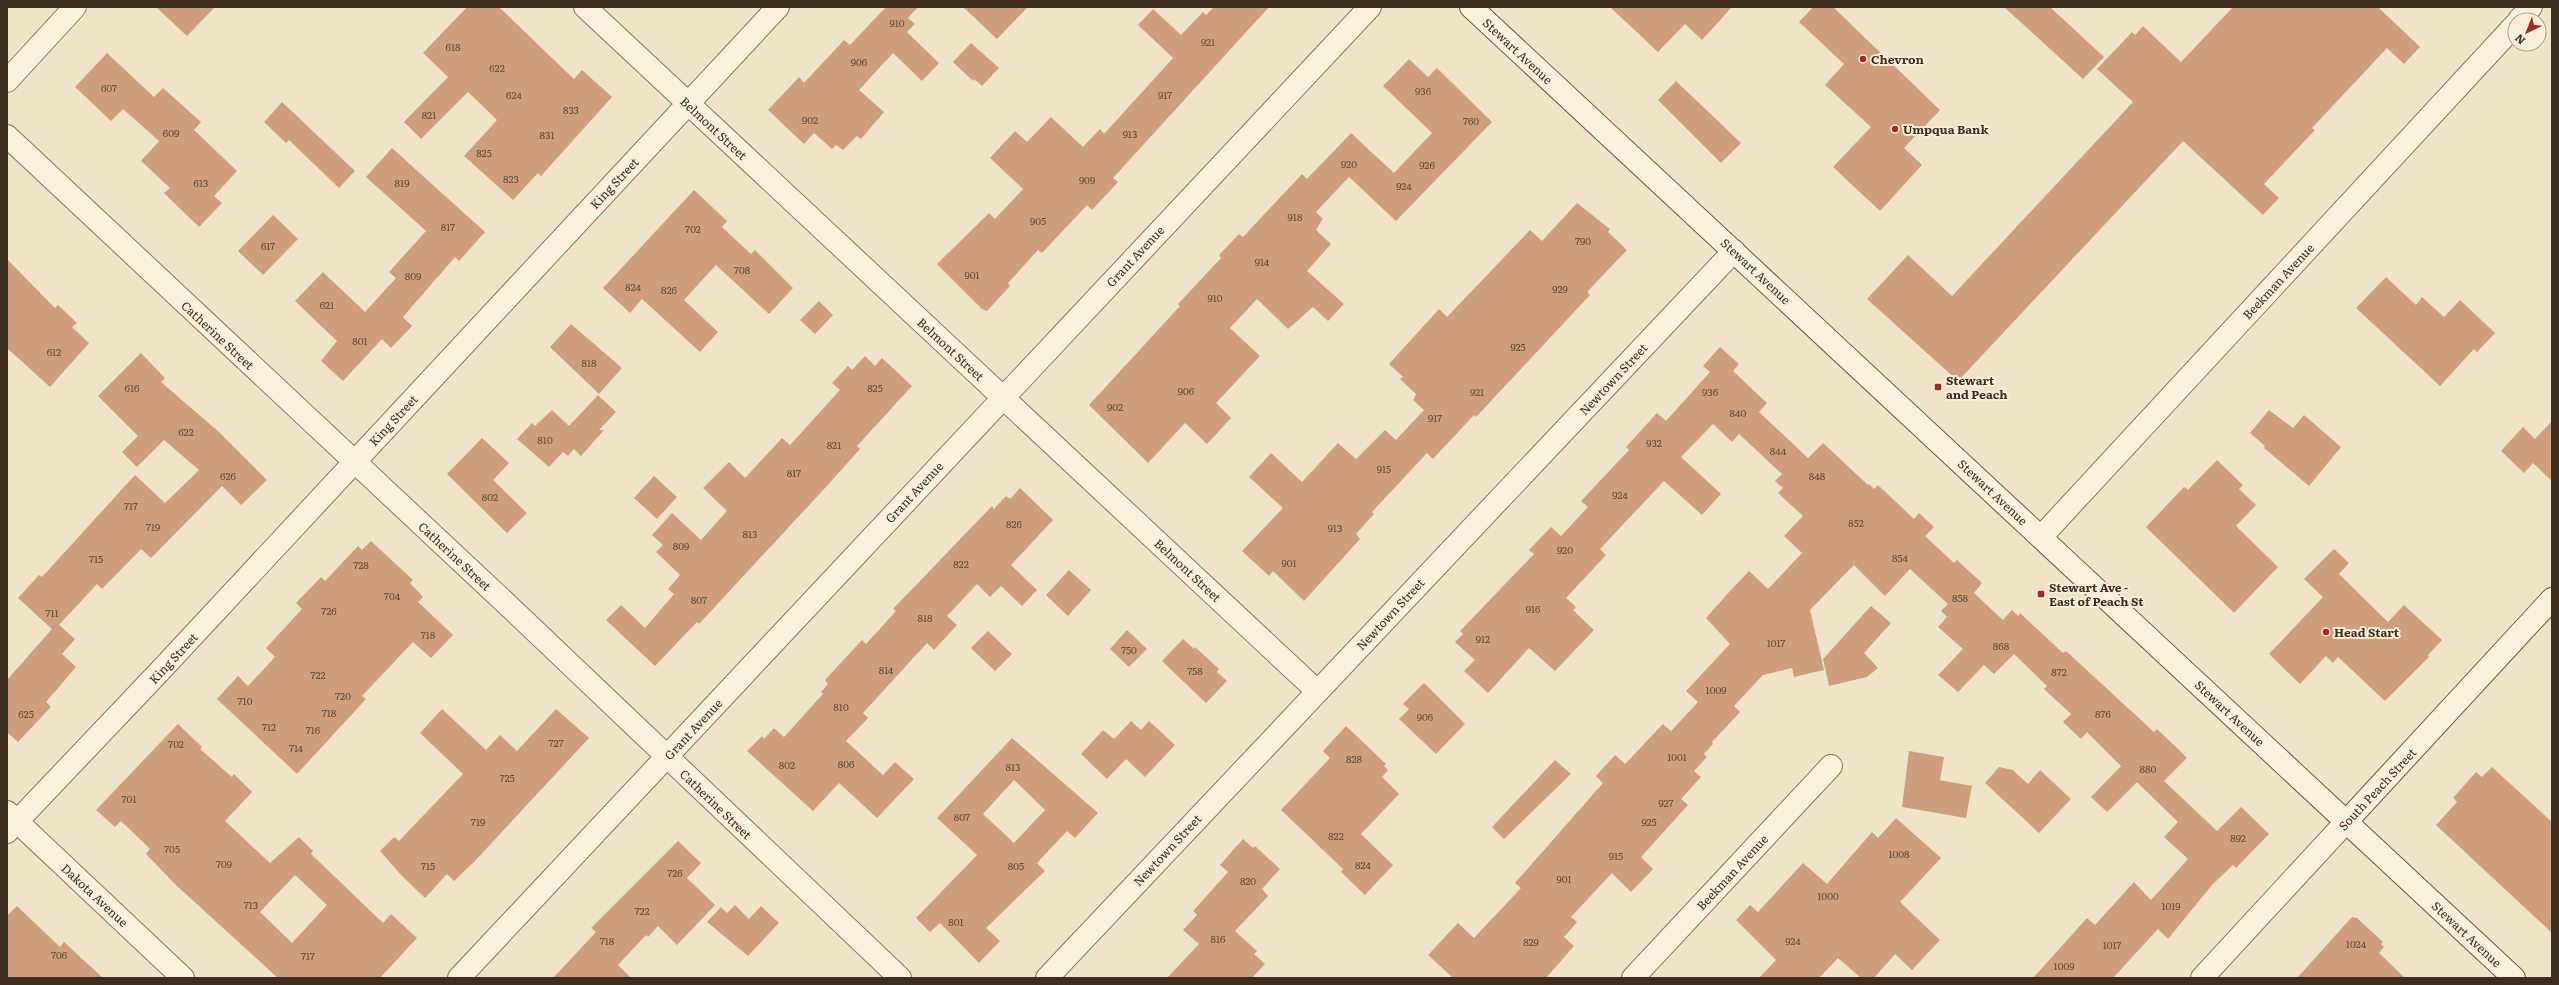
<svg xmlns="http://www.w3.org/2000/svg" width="2559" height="985" viewBox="0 0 2559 985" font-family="Literata,serif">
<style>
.building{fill:#cf9f7d;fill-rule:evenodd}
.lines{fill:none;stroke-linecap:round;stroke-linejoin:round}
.street-casing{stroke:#8d765c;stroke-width:24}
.secondary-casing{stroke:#6f573f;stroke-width:24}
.street{stroke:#faf1dc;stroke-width:22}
.secondary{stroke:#faf1dc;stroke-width:22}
.poi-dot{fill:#9e2a2b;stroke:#f7eed8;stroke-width:1.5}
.labels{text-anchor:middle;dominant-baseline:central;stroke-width:4;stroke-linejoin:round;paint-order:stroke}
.number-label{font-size:10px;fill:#624a37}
.street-label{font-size:12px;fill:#3d2e20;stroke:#f7eed8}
.poi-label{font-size:12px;font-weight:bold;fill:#3d2e20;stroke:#f7eed8;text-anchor:start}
</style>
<rect width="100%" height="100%" fill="#f0e4c8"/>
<path class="building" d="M 156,7 L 215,7 L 187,36 Z
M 467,7 L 499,7 L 574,79 L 582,70 L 612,97 L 541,176 L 538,173 L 513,200 L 464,156 L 497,120 L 468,92 L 421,139 L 404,122 L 448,77 L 423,53 Z
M 886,7 L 918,7 L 908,18 L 915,24 L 907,32 L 939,63 L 922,81 L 893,53 L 859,90 L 884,112 L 861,139 L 857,136 L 843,150 L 836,145 L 832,149 L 814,133 L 804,144 L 768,110 L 799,77 L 804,83 L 844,40 L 850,45 Z
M 963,7 L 1028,7 L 997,39 Z
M 1214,7 L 1269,7 L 1113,178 L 1118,182 L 1092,210 L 1087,205 L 1042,253 L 1038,250 L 1008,283 L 1010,286 L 987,311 L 982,309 L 937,264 L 989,213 L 995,219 L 1023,189 L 990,158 L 1015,131 L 1027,142 L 1051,117 L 1083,147 L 1100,129 L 1104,134 L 1173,58 L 1138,25 L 1153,9 L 1181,35 L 1203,12 L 1206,15 Z
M 1610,7 L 1732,7 L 1702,40 L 1685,24 L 1658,52 Z
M 1813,7 L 1833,7 L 1940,110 L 1904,148 L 1922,165 L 1880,211 L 1833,167 L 1871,127 L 1825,85 L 1844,64 L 1799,22 Z
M 2004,7 L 2050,7 L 2104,57 L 2083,79 Z
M 2233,7 L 2378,7 L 2420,47 L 2404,64 L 2387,48 L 2312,128 L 2315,130 L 2264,184 L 2279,198 L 2263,215 L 2183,141 L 1958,381 L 1867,299 L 1908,255 L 1952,296 L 2133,102 L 2097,69 L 2132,32 L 2135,35 L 2143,26 L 2181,62 Z
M 971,43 L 999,68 L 982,86 L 974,79 L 973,81 L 953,62 Z
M 107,53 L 154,97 L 163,88 L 201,122 L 194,130 L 237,171 L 214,196 L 222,203 L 199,227 L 164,193 L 170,188 L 141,161 L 159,141 L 123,109 L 111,121 L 75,87 Z
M 1409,59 L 1428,77 L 1437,68 L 1492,122 L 1396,221 L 1349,177 L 1316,212 L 1323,219 L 1316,230 L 1331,244 L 1307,271 L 1344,304 L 1328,321 L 1313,307 L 1288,329 L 1257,299 L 1230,328 L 1260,356 L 1216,403 L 1231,418 L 1207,444 L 1185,423 L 1148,463 L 1089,405 L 1180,306 L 1178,304 L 1221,258 L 1219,255 L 1239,234 L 1243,237 L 1302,174 L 1307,179 L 1351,133 L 1394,173 L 1432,133 L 1383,86 Z
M 1676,81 L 1741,143 L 1721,163 L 1658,100 Z
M 282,102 L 355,171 L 339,188 L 289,140 L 286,143 L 264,122 Z
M 392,148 L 485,232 L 459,261 L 455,257 L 403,317 L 412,326 L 391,348 L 382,339 L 343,381 L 321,361 L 337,341 L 295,301 L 323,272 L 365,312 L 396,278 L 389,272 L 426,231 L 366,177 Z
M 694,190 L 727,221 L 722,227 L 751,254 L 755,250 L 793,288 L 769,314 L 716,265 L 684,300 L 718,332 L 700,352 L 642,299 L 630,313 L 603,288 Z
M 1577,203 L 1610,229 L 1608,232 L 1627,250 L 1587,292 L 1590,295 L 1476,417 L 1474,415 L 1433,459 L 1427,453 L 1372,512 L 1374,514 L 1356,534 L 1360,539 L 1304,601 L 1273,571 L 1269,576 L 1242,551 L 1283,508 L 1249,477 L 1271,453 L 1302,482 L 1338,443 L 1356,459 L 1385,430 L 1396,440 L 1424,410 L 1413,400 L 1416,394 L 1400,379 L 1403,377 L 1389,364 L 1439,309 L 1447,317 L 1530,230 L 1542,241 Z
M 273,215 L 298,239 L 263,275 L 238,251 Z
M 7,259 L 55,308 L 58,305 L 77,323 L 72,327 L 89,343 L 50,387 L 7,348 Z
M 2386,277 L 2416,305 L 2422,297 L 2444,317 L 2460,300 L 2495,333 L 2477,352 L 2474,349 L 2440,386 L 2356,308 Z
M 819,301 L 833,315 L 815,334 L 800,320 Z
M 571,324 L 622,368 L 599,394 L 550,347 Z
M 1720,347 L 1739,364 L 1733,371 L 1767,403 L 1759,412 L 1808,458 L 1823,443 L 1868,485 L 1869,484 L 1874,489 L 1878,485 L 1914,519 L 1919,513 L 1934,527 L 1925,536 L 1954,563 L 1957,560 L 1982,583 L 1974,593 L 2003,620 L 2012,610 L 2018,616 L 2020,613 L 2063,653 L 2066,651 L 2154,732 L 2157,729 L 2180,751 L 2187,758 L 2164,781 L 2217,831 L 2241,807 L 2269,834 L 2236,868 L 2233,865 L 2212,885 L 2168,939 L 2158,929 L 2113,978 L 2033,978 L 2087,918 L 2095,925 L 2134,882 L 2151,900 L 2188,859 L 2164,837 L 2178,822 L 2137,782 L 2107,812 L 2091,797 L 2121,766 L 2087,732 L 2081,739 L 2063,722 L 2071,714 L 2044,689 L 2047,686 L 2014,654 L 1994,674 L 1984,665 L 1958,692 L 1938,675 L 1963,649 L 1938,627 L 1947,617 L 1941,611 L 1948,604 L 1910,569 L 1885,596 L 1854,565 L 1810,610 L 1824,670 L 1794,677 L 1792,668 L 1763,675 L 1734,706 L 1740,712 L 1712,742 L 1713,744 L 1704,754 L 1707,757 L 1694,771 L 1701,777 L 1681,799 L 1688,805 L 1641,857 L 1653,869 L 1631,892 L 1612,873 L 1571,917 L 1577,922 L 1564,937 L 1574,946 L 1546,978 L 1453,978 L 1428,955 L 1458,923 L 1474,938 L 1521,888 L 1515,883 L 1603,783 L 1596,776 L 1615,755 L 1625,764 L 1663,724 L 1671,731 L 1698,702 L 1686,691 L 1730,644 L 1706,618 L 1730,591 L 1749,571 L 1768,589 L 1802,553 L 1784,536 L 1803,516 L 1778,493 L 1783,488 L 1775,481 L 1782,474 L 1739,434 L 1732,442 L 1713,424 L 1681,457 L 1721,494 L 1702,515 L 1664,481 L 1600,549 L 1606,555 L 1566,598 L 1576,607 L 1573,610 L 1594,630 L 1555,671 L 1529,648 L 1488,693 L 1464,671 L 1475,660 L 1455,642 L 1463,634 L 1460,631 L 1534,554 L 1529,550 L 1551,527 L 1561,536 L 1588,507 L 1581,501 L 1629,450 L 1626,447 L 1657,413 L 1666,421 L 1710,372 L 1703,366 Z
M 141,353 L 165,378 L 161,382 L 219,432 L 267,480 L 241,505 L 222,486 L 151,558 L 141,549 L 102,589 L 97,584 L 59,625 L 75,639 L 62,654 L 76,667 L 46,702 L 51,707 L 18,742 L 7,732 L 7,680 L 52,629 L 18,598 L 39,575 L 42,577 L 135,475 L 165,503 L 199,470 L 164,440 L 137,467 L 122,452 L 138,436 L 98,396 Z
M 865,356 L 875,366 L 882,358 L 912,386 L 857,446 L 860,449 L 825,488 L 699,624 L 697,622 L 655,666 L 606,620 L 621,605 L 645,628 L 674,594 L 668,589 L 680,575 L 656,552 L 663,545 L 652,535 L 672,513 L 701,540 L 727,511 L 703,488 L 729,462 L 745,478 L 782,438 L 790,445 L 840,390 L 832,383 L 848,366 L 852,370 Z
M 598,395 L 616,412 L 599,430 L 604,430 L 581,456 L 574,449 L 568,456 L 563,452 L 549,467 L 517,439 L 532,423 L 535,426 L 552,410 L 569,426 Z
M 2269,410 L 2293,428 L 2304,415 L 2341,447 L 2309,486 L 2264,448 L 2265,446 L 2250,433 Z
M 2552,421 L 2552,481 L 2533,463 L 2524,473 L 2501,451 L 2523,427 L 2535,439 Z
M 482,438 L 509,463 L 493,480 L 527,513 L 507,533 L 447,474 Z
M 2217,460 L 2243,485 L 2239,489 L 2256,505 L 2236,526 L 2278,567 L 2234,613 L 2146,527 L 2184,487 L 2188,490 Z
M 654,476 L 677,497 L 657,519 L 634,498 Z
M 1020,488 L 1053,520 L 1011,565 L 1037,590 L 1022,606 L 1001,586 L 990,597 L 977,584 L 947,616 L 957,625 L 934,650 L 927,643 L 863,713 L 868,718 L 846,741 L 883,775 L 895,762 L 914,779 L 877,818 L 839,783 L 813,811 L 747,751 L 762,736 L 764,739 L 774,728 L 784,737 L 823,694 L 821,692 L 828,684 L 825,680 L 862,640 L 866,644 L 896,611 L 893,609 L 992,506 L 994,509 L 1006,496 L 1010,499 Z
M 371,541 L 413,580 L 410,583 L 423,597 L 418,602 L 453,635 L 431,658 L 413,642 L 362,696 L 366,699 L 297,774 L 217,699 L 238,676 L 248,686 L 275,657 L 266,648 L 302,609 L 296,603 L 321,577 L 325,581 L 358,546 L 362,550 Z
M 2334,549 L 2349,563 L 2339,574 L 2388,622 L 2404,605 L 2442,640 L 2428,655 L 2429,657 L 2385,701 L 2338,657 L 2333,663 L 2326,656 L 2300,684 L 2269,654 L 2323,597 L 2304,579 Z
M 1069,570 L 1091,590 L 1068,616 L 1046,595 Z
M 1871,606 L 1891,623 L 1864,653 L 1878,668 L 1867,677 L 1829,686 L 1823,659 Z
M 1127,630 L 1147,649 L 1129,667 L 1110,649 Z
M 988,631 L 1012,654 L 995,671 L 971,648 Z
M 1183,639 L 1194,649 L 1195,647 L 1219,669 L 1217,672 L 1227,681 L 1206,703 L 1162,661 Z
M 1424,683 L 1465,724 L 1436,754 L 1399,719 L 1409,709 L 1403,704 Z
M 442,709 L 486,750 L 500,735 L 517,751 L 556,709 L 589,738 L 474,862 L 454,881 L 447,874 L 425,898 L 401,875 L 380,851 L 394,837 L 399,841 L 463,774 L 420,733 Z
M 1131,721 L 1141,730 L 1149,721 L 1175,745 L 1145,777 L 1126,759 L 1107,779 L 1081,754 L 1103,730 L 1114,739 Z
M 178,724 L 202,747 L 200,749 L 232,777 L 234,774 L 252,792 L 225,821 L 270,863 L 299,837 L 313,851 L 311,854 L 383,923 L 391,914 L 417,938 L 380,978 L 278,978 L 177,886 L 146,854 L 150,849 L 121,821 L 115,827 L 96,810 ZM 295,875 L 327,905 L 292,943 L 260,912 Z
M 1346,726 L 1386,764 L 1384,766 L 1388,770 L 1382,777 L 1399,794 L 1361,834 L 1393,865 L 1365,895 L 1341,872 L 1343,869 L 1281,810 L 1330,758 L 1323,751 Z
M 1012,738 L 1098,813 L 1075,838 L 1067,831 L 1037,863 L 1045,871 L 986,928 L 1000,941 L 979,963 L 940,923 L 930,932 L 916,918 L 977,855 L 937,818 ZM 1014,780 L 1045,810 L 1014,843 L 983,814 Z
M 1909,751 L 1944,757 L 1940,780 L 1972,786 L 1966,818 L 1902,807 Z
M 1555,760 L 1571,774 L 1504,839 L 1492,827 Z
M 1999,767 L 2013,770 L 2028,784 L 2040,770 L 2071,799 L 2039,833 L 1985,783 Z
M 2492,767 L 2552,822 L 2552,933 L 2436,825 L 2457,802 L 2453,798 L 2476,772 L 2482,777 Z
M 1896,818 L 1941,858 L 1900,902 L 1940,940 L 1912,970 L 1895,954 L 1874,978 L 1861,978 L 1838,958 L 1819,978 L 1759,978 L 1776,960 L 1736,920 L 1750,905 L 1758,912 L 1803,863 L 1827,884 L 1872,832 L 1878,838 Z
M 1243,839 L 1253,848 L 1255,846 L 1280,869 L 1262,889 L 1268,896 L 1235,931 L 1257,951 L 1254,954 L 1265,964 L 1252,978 L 1167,978 L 1199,944 L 1183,930 L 1197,915 L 1193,911 L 1228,872 L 1220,865 Z
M 678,841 L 701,863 L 687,878 L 715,905 L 677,945 L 658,926 L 648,937 L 646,935 L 618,965 L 631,978 L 553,978 L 596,932 L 591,928 Z
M 735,905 L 749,919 L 761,906 L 779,923 L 748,956 L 707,922 L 721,907 L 727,913 Z
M 17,906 L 60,947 L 64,942 L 103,978 L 7,978 L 7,916 Z
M 2352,917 L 2357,918 L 2383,942 L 2381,944 L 2384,947 L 2379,953 L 2405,978 L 2297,978 Z"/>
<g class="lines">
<g class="street-casing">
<path id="street" d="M 585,7 L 1317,691
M 2519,20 L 2531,7
M 7,81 L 75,7
M 7,136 L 513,610 L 900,978
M 2041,537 L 2515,25
M 7,812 L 183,978
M 7,832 L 160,671 L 778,7
M 459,978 L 1370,7
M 1047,978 L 1734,251
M 1633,978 L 1831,766
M 2202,978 L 2346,822"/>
</g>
<g class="secondary-casing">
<path id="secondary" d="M 1471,7 L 2514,978
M 2346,822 L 2552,599"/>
</g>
<use href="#street" class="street"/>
<use href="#secondary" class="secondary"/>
</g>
<g class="poi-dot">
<circle cx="1863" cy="59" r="4"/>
<circle cx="1895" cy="129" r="4"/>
<rect x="1934" y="383" width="8" height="8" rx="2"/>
<rect x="2037" y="590" width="8" height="8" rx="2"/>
<circle cx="2326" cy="632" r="4"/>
</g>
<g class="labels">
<g class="number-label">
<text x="897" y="22">910</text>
<text x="1208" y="41">921</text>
<text x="453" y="46">618</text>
<text x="859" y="61">906</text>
<text x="497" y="67">622</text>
<text x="109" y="87">607</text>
<text x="1423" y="90">936</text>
<text x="514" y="94">624</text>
<text x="1165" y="94">917</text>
<text x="571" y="109">833</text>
<text x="429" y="114">821</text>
<text x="810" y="119">902</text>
<text x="1471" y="120">760</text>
<text x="171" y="132">609</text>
<text x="1130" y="133">913</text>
<text x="547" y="134">831</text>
<text x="484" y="152">825</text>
<text x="1349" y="163">920</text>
<text x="1427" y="164">926</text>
<text x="511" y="178">823</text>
<text x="1087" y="179">909</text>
<text x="201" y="182">613</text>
<text x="402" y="182">819</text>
<text x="1404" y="185">924</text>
<text x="1295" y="216">918</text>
<text x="1038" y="220">905</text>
<text x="448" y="226">817</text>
<text x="693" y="228">702</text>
<text x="1583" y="240">790</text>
<text x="268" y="245">617</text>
<text x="1262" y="261">914</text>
<text x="742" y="269">708</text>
<text x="972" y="274">901</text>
<text x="413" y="275">809</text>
<text x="633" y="286">824</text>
<text x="1560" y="288">929</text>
<text x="669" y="289">826</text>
<text x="1215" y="297">910</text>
<text x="327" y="304">621</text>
<text x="360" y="340">801</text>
<text x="1518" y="346">925</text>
<text x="54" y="351">612</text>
<text x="589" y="362">818</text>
<text x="132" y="387">616</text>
<text x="875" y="387">825</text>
<text x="1186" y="390">906</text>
<text x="1477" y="391">921</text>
<text x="1710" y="391">936</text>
<text x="1115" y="406">902</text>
<text x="1738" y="412">840</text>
<text x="1435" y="417">917</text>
<text x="186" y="431">622</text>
<text x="545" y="439">810</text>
<text x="1654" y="442">932</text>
<text x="834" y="444">821</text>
<text x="1778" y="450">844</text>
<text x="1384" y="468">915</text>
<text x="794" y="472">817</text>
<text x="228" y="475">626</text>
<text x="1817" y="475">848</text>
<text x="1620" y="494">924</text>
<text x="490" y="496">802</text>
<text x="131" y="505">717</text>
<text x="1856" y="522">852</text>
<text x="1014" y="523">826</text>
<text x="153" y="526">719</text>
<text x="1335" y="527">913</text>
<text x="750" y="533">813</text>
<text x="681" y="545">809</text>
<text x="1565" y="549">920</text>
<text x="1900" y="557">854</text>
<text x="96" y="558">715</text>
<text x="1289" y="562">901</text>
<text x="961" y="563">822</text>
<text x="361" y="564">728</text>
<text x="392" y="595">704</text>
<text x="1960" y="597">858</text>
<text x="699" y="599">807</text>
<text x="1533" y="608">916</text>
<text x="329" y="610">726</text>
<text x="52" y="612">711</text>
<text x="925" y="617">818</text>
<text x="428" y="634">718</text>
<text x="1483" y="638">912</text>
<text x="1776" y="642">1017</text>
<text x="2001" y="645">868</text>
<text x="1129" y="649">750</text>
<text x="886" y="669">814</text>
<text x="1195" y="670">758</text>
<text x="2059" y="671">872</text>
<text x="318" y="674">722</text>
<text x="1716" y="689">1009</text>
<text x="343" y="695">720</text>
<text x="245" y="700">710</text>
<text x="841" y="706">810</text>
<text x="329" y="712">718</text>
<text x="26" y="713">625</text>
<text x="2103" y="713">876</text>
<text x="1425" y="716">906</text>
<text x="269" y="726">712</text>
<text x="313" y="729">716</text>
<text x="556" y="742">727</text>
<text x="176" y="743">702</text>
<text x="296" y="747">714</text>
<text x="1677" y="756">1001</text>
<text x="1354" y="758">828</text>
<text x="846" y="763">806</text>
<text x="787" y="764">802</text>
<text x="1013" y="766">813</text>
<text x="2148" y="768">880</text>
<text x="507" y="777">725</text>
<text x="129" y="798">701</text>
<text x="1666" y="802">927</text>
<text x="962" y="816">807</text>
<text x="478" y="821">719</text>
<text x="1649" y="821">925</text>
<text x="1336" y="835">822</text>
<text x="2238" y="837">892</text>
<text x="172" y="848">705</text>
<text x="1899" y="853">1008</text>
<text x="1616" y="855">915</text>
<text x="224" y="863">709</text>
<text x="1363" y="864">824</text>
<text x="428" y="865">715</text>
<text x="1016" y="865">805</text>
<text x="675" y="872">726</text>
<text x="1564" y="878">901</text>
<text x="1248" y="880">820</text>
<text x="1828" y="895">1000</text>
<text x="251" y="904">713</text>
<text x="2171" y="905">1019</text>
<text x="642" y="910">722</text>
<text x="956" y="921">801</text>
<text x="1218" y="938">816</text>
<text x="607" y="940">718</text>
<text x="1793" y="940">924</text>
<text x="1531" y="941">829</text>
<text x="2356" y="943">1024</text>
<text x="2112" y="944">1017</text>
<text x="59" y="954">706</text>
<text x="308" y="955">717</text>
<text x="2064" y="965">1009</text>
</g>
<g class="street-label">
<text transform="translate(1518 51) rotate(43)">Stewart Avenue</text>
<text transform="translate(714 128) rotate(43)">Belmont Street</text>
<text transform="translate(614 183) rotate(-47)">King Street</text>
<text transform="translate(1135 256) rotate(-47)">Grant Avenue</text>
<text transform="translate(1756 271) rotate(43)">Stewart Avenue</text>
<text transform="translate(2278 281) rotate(-47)">Beekman Avenue</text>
<text transform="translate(218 335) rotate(43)">Catherine Street</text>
<text transform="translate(951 349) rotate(43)">Belmont Street</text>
<text transform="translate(1613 379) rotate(-47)">Newtown Street</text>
<text transform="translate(393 420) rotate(-47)">King Street</text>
<text transform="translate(914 492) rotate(-47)">Grant Avenue</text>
<text transform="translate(1993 492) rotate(43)">Stewart Avenue</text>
<text transform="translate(455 556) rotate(43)">Catherine Street</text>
<text transform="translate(1188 570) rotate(43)">Belmont Street</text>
<text transform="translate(1390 614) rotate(-47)">Newtown Street</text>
<text transform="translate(173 658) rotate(-47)">King Street</text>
<text transform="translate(2230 713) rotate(43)">Stewart Avenue</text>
<text transform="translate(693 729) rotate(-47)">Grant Avenue</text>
<text transform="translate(2377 789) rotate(-47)">South Peach Street</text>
<text transform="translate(716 804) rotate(44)">Catherine Street</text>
<text transform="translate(1167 850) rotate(-47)">Newtown Street</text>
<text transform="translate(1732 872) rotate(-47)">Beekman Avenue</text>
<text transform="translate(95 895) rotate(43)">Dakota Avenue</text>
<text transform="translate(2467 934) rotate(43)">Stewart Avenue</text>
</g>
<g class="poi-label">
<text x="1871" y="59">Chevron</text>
<text x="1903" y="129">Umpqua Bank</text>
<text x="1946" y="380">Stewart<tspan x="1946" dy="14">and Peach</tspan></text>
<text x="2049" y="587">Stewart Ave -<tspan x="2049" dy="14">East of Peach St</tspan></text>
<text x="2334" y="632">Head Start</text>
</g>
</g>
<rect width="2559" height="985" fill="none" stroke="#3d2e20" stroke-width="16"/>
<g transform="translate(2527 32) rotate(223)"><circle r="19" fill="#f7eed8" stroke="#ada18e"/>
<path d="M0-3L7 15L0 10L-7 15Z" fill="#9e2a2b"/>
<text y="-6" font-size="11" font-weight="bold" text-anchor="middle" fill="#3d2e20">N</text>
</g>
</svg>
